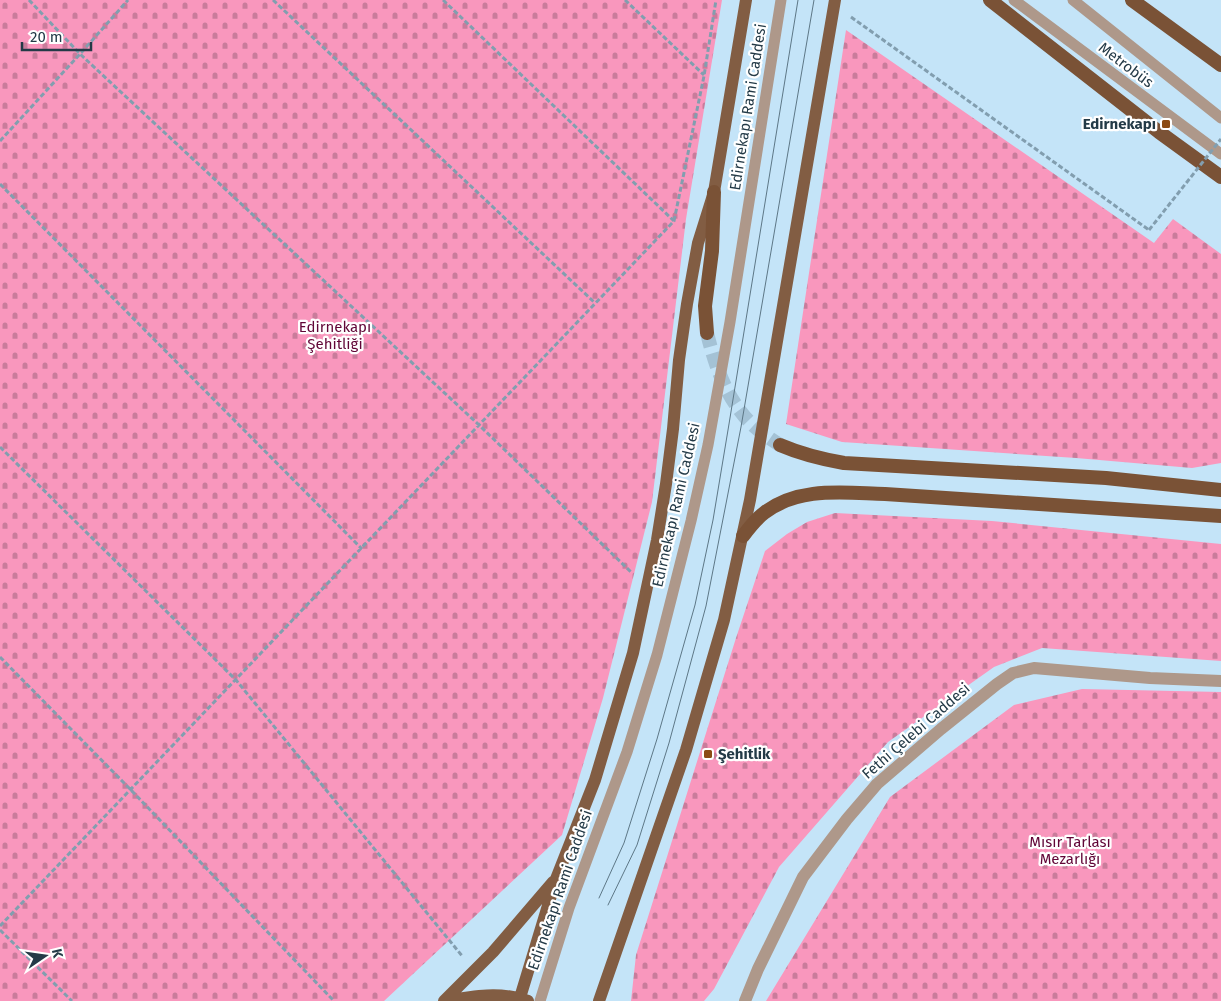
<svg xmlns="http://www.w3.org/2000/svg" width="1221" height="1001" viewBox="0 0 1221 1001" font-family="'Fira Sans',sans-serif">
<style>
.cemetery{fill:url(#cemetery-stones)}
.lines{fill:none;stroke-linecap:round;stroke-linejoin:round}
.trunk-tunnel{stroke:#a4c2d5;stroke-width:14;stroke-dasharray:14 7;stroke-linecap:butt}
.path{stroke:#829eaf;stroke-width:3;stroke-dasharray:5 2.5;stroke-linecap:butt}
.service{stroke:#ae988a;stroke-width:11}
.tertiary{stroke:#ae988a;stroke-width:12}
.primary{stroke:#825d43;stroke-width:12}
.trunk{stroke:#7a5236;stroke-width:14}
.tram{stroke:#5d7786;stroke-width:1}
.path-bridge{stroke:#829eaf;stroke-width:3;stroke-dasharray:5 2.5;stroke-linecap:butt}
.poi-dot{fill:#8b4b14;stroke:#fff;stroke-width:2}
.labels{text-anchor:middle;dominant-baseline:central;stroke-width:4.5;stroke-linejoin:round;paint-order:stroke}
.street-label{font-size:15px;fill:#233a47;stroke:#fff}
.poi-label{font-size:15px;font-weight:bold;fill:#233a47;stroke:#fff;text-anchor:end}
.park-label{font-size:15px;fill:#610637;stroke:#fff}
</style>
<defs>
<pattern id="cemetery-stones" width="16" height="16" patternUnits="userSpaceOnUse" patternTransform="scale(1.25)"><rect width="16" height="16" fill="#f997bd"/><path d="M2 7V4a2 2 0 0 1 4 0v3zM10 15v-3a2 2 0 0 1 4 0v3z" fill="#c97c9b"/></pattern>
</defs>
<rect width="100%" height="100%" fill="#c4e4f8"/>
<path class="cemetery" d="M 0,0 L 722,0 L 686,219 L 652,502 L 603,698 L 562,835 L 384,1001 L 0,1001 Z
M 846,30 L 1154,243 L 1173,219 L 1221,254 L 1221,463 L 1192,468 L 1076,458 L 842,442 L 786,424 Z
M 835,513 L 992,521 L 1221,544 L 1221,661 L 1042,648 L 994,667 L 888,742 L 779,867 L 714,989 L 704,1001 L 631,1001 L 636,955 L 736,638 L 765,551 L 787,534 L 807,522 Z
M 1082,689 L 1221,692 L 1221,1001 L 766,1001 L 890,797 L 1014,705 Z"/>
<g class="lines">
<path class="trunk-tunnel" d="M 707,333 C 714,361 723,389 741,412 C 751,426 766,436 780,445"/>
<path class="path" d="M 29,0 L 80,54 L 479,425 L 632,573
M 273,0 L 595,303
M 625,0 L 704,75
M 851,17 L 1149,230
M 0,141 L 80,54 L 128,0
M 0,184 L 362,549
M 674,221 L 704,76 L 716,0
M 0,447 L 236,680 L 463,957
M 0,657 L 130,789 L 334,1001
M 0,926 L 674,221 L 443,0
M 0,930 L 72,1001"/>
<path class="service" d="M 1014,0 L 1221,154
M 1073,0 L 1221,118
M 540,1001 L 569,908 L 627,752 L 657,655 L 691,521 L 708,445 L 730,322 L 781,0"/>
<path class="tertiary" d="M 745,1001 L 758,969 L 803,877 L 847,819 L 877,784 L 941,729 L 997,684 L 1013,673 L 1034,668 L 1150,678 L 1221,681"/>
<path class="primary" d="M 444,1001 L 493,952 L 553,882
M 445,1001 C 473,996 501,991 528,1001
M 519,1001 L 556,879 L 595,780 L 633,653 L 657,540 L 666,484 L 673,429 L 679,360 L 687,304 L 698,243 L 714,192 L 746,0
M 599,1001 L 686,750 L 724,620 L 750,500 L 835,0"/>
<path class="trunk" d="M 990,0 L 1159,132 L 1221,177
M 1132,0 L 1221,65
M 707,333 L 705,306 L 712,251 L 714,192
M 780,445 C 801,454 821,459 844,463 L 1106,478 L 1221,490
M 743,536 C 749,528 756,519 764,513 C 799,486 844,493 885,494 L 1221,516"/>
<path class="tram" d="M 599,898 L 624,843 L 657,739 L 695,605 L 713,520 L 729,424 L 798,0
M 608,905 L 637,845 L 669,743 L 706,606 L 741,427 L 814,0"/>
<path class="path-bridge" d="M 1149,230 L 1221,139"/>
</g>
<g class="poi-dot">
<rect x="1161" y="119" width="10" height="10" rx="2.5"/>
<rect x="703" y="749" width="10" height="10" rx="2.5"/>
</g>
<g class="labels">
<g class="street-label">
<text transform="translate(1126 65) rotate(37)">Metrobüs</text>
<text transform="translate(748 107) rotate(-81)">Edirnekapı Rami Caddesi</text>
<text transform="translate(676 505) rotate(-77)">Edirnekapı Rami Caddesi</text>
<text transform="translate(916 731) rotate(-41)">Fethi Çelebi Caddesi</text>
<text transform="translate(560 890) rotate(-71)">Edirnekapı Rami Caddesi</text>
</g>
<g class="poi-label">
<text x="1156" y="124">Edirnekapı</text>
<text x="718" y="754" text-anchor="start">Şehitlik</text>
</g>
<g class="park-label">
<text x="335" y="327">Edirnekapı<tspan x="335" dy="17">Şehitliği</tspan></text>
<text x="1070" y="842">Mısır Tarlası<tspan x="1070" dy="17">Mezarlığı</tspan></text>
</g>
</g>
<g transform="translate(45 956) rotate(77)" stroke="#ffffff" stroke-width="4" paint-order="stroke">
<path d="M0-4L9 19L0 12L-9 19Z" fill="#233a47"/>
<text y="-8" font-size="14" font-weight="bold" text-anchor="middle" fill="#233a47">K</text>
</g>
<path d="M22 42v8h69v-8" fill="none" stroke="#233a47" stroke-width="2.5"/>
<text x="30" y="42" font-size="15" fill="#233a47" stroke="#ffffff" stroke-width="4" paint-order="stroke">20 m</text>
</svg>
